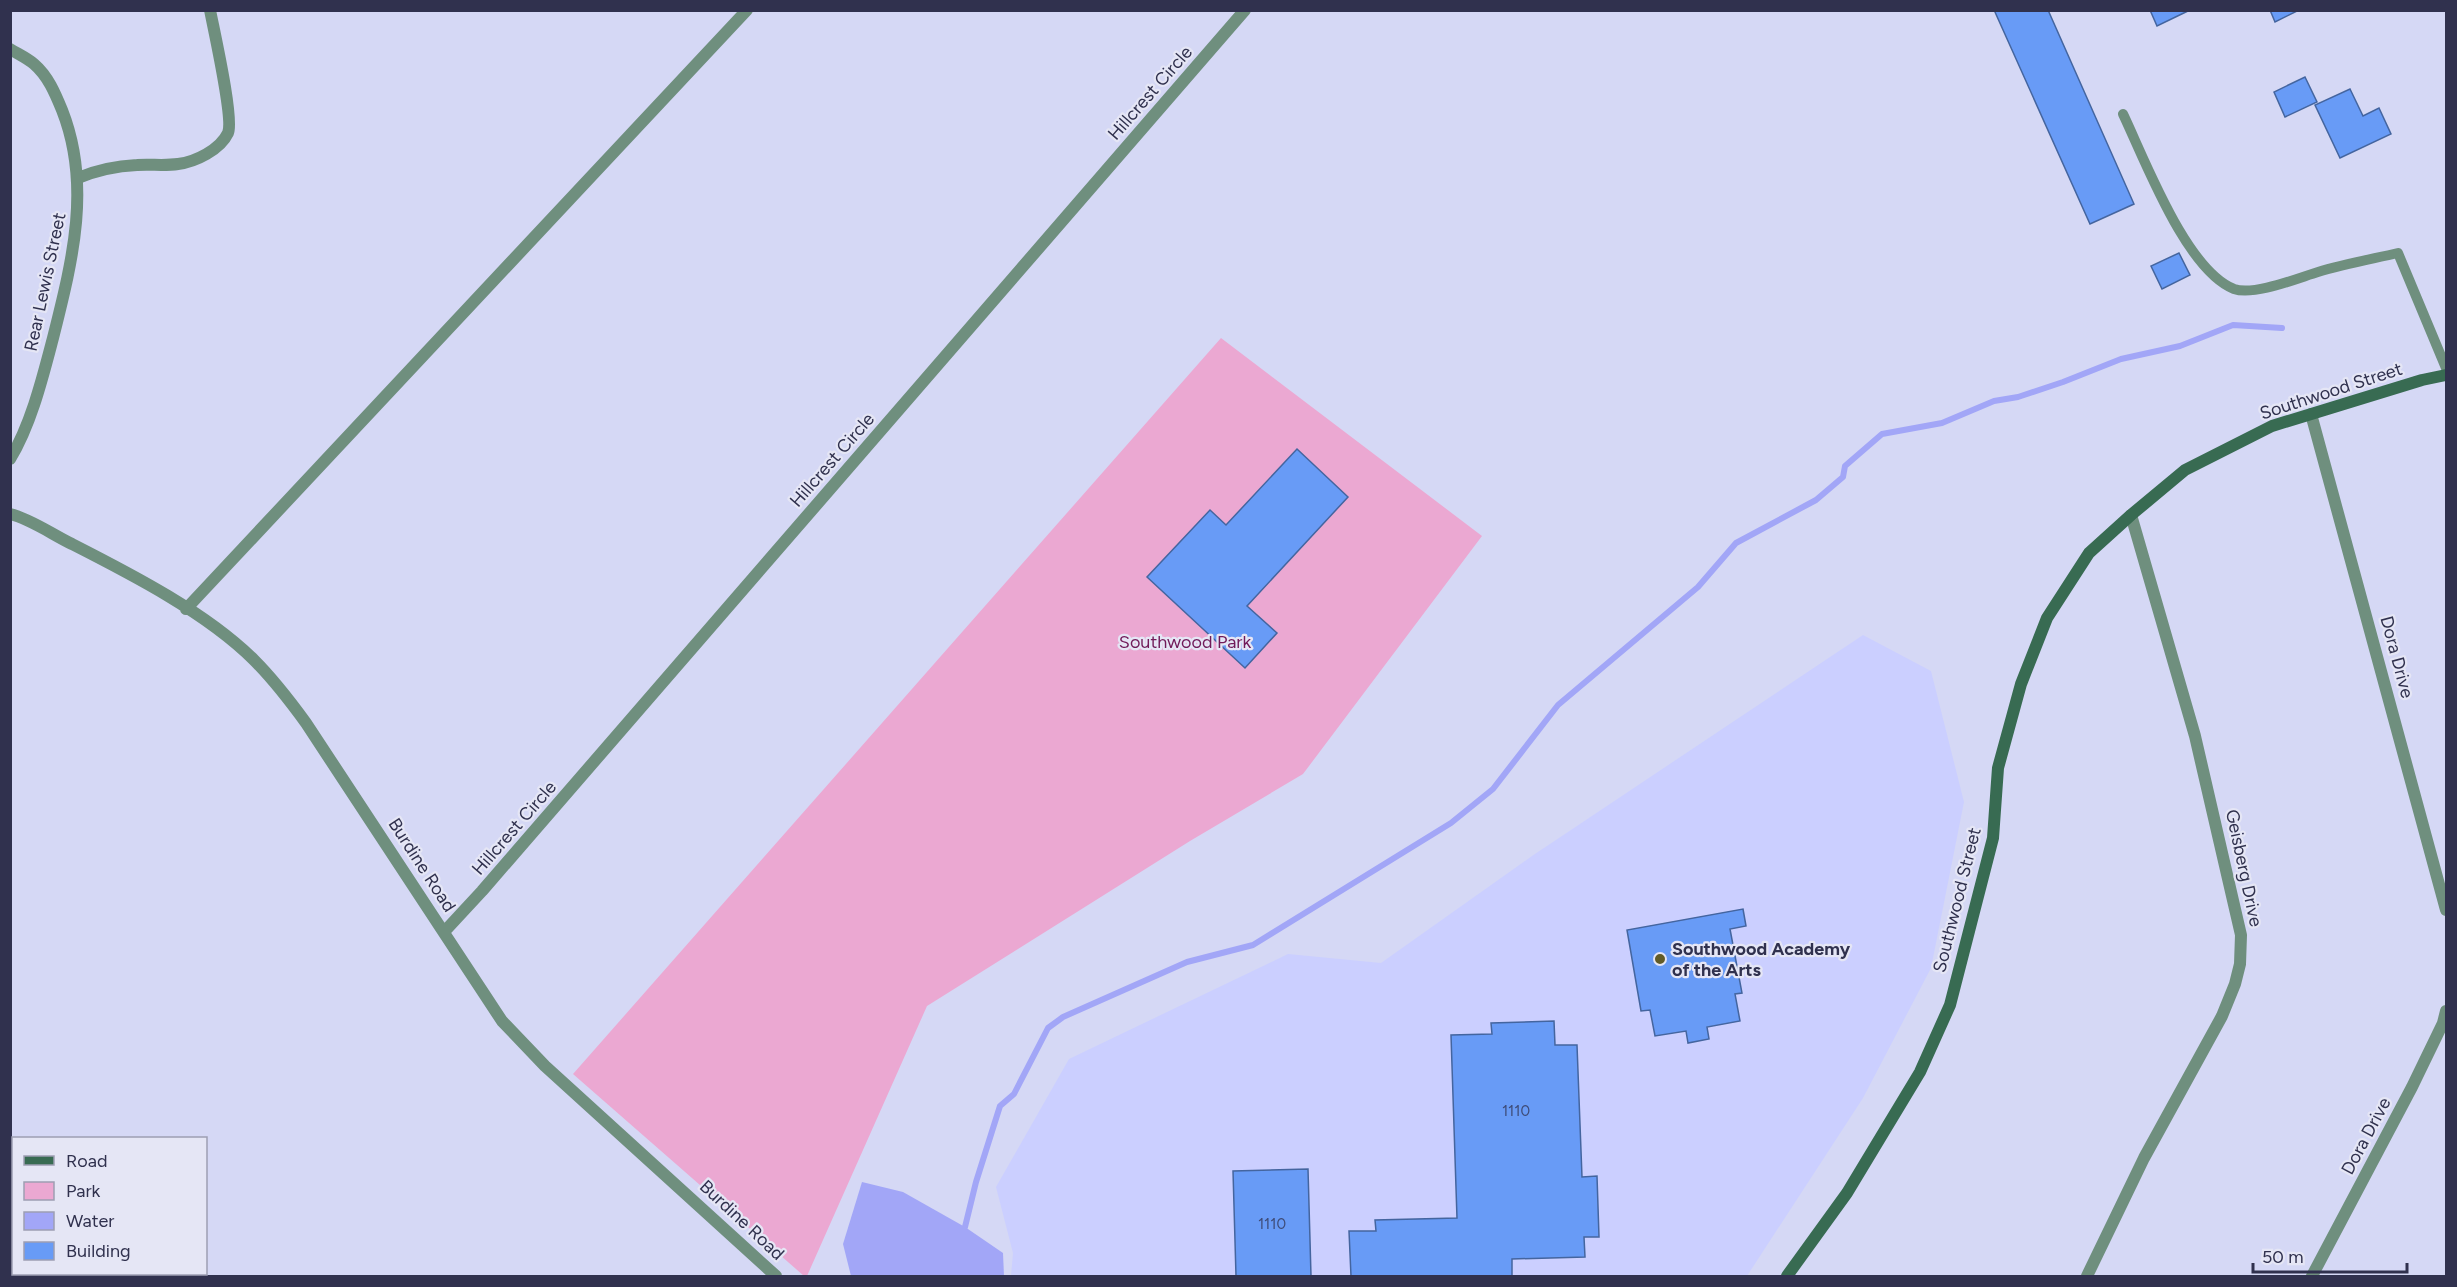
<svg xmlns="http://www.w3.org/2000/svg" width="2457" height="1287" viewBox="0 0 2457 1287" font-family="Figtree,sans-serif">
<style>
.built{fill:#cbcfff}
.green{fill:#eba8d2}
.water{fill:#a2a6f7}
.lines{fill:none;stroke-linecap:round;stroke-linejoin:round}
.stream{stroke:#a2a6f7;stroke-width:6}
.building{fill:#689bf6;stroke:#44659f;stroke-width:1.5}
.lane{stroke:#6f8f7e;stroke-width:10}
.street{stroke:#6f8f7e;stroke-width:12}
.secondary{stroke:#386b52;stroke-width:12}
.poi-dot{fill:#625b27;stroke:#e5e6f5;stroke-width:2}
.labels{text-anchor:middle;dominant-baseline:central;stroke-width:4.5;stroke-linejoin:round;paint-order:stroke}
.number-label{font-size:15px;fill:#3e4c78}
.street-label{font-size:18px;fill:#30314e;stroke:#e5e6f5}
.park-label{font-size:18px;fill:#711a59;stroke:#e5e6f5}
.poi-label{font-size:18px;font-weight:bold;fill:#30314e;stroke:#e5e6f5;text-anchor:start}
</style>
<rect width="100%" height="100%" fill="#d5d8f5"/>
<path class="built" d="M 1863,635 L 1931,671 L 1964,802 L 1931,968 L 1863,1098 L 1747,1276 L 1011,1276 L 1013,1253 L 996,1187 L 1069,1059 L 1288,954 L 1381,963 L 1532,856 Z"/>
<path class="green" d="M 1221,338 L 1482,536 L 1303,774 L 1190,841 L 927,1006 L 807,1276 L 804,1276 L 573,1074 Z"/>
<path class="water" d="M 862,1182 L 903,1192 L 965,1227 L 1003,1253 L 1004,1276 L 851,1276 L 843,1244 Z"/>
<g class="lines">
<path class="stream" d="M 965,1227 L 976,1182 L 1000,1106 L 1014,1094 L 1048,1028 L 1063,1017 L 1187,962 L 1253,945 L 1451,823 L 1493,789 L 1558,705 L 1698,587 L 1736,543 L 1816,500 L 1843,477 L 1845,466 L 1882,434 L 1942,423 L 1994,401 L 2018,397 L 2063,382 L 2121,359 L 2180,346 L 2233,325 L 2282,328"/>
</g>
<path class="building" d="M 1998,10 L 2048,10 L 2134,204 L 2090,224 L 1995,12 Z
M 2150,10 L 2190,10 L 2157,26 Z
M 2270,10 L 2299,10 L 2275,22 Z
M 2305,77 L 2317,102 L 2285,117 L 2274,92 Z
M 2350,89 L 2363,116 L 2379,108 L 2391,134 L 2340,158 L 2315,105 Z
M 2179,253 L 2190,275 L 2162,289 L 2151,266 Z
M 1297,449 L 1348,497 L 1247,606 L 1277,633 L 1245,668 L 1147,577 L 1210,510 L 1226,525 Z
M 1743,909 L 1746,926 L 1730,929 L 1742,993 L 1735,994 L 1740,1021 L 1707,1027 L 1709,1039 L 1688,1043 L 1686,1031 L 1655,1036 L 1650,1010 L 1641,1011 L 1627,930 Z
M 1554,1021 L 1555,1045 L 1577,1045 L 1582,1177 L 1597,1176 L 1599,1237 L 1584,1237 L 1585,1257 L 1512,1259 L 1512,1276 L 1351,1276 L 1349,1231 L 1376,1231 L 1375,1220 L 1457,1218 L 1451,1035 L 1492,1034 L 1491,1023 Z
M 1308,1169 L 1311,1276 L 1236,1276 L 1233,1171 Z"/>
<g class="lines">
<path class="lane" d="M 2123,114 C 2145,160 2186,270 2234,289 C 2254,296 2298,278 2318,272 C 2344,264 2372,259 2398,253 L 2446,368"/>
<path class="street" d="M 10,49 C 18,54 27,58 34,64 C 48,76 55,93 62,110 C 92,186 72,262 53,338 C 43,376 31,425 10,459
M 78,178 C 97,170 116,166 137,165 C 150,164 165,166 178,164 C 195,162 220,150 228,133 C 234,119 214,31 210,10
M 2311,414 L 2446,910
M 10,514 C 31,519 53,535 72,544 C 131,574 207,613 254,660 C 273,679 290,701 306,723 L 502,1021 L 545,1066 L 776,1276
M 186,609 L 747,10
M 444,932 L 482,891 L 1245,10
M 2087,1276 L 2144,1158 L 2222,1016 L 2235,984 L 2240,964 L 2241,935 L 2195,736 L 2131,515
M 2312,1276 L 2412,1087 L 2443,1023 L 2446,1011"/>
<path class="secondary" d="M 10,1230 L 14,1238
M 26,1274 L 27,1276
M 1787,1276 L 1847,1193 L 1920,1072 L 1950,1005 L 1993,838 L 1998,768 L 2021,684 L 2047,618 L 2089,553 L 2131,515 L 2185,470 L 2272,426 L 2422,380 L 2446,375"/>
</g>
<circle class="poi-dot" cx="1660" cy="959" r="6"/>
<g class="labels">
<g class="number-label">
<text x="1516" y="1111">1110</text>
<text x="1272" y="1224">1110</text>
</g>
<g class="street-label">
<text transform="translate(1150 93) rotate(-49)">Hillcrest Circle</text>
<text transform="translate(45 282) rotate(-78)">Rear Lewis Street</text>
<text transform="translate(2331 391) rotate(-18)">Southwood Street</text>
<text transform="translate(832 460) rotate(-49)">Hillcrest Circle</text>
<text transform="translate(2397 657) rotate(75)">Dora Drive</text>
<text transform="translate(514 828) rotate(-49)">Hillcrest Circle</text>
<text transform="translate(422 865) rotate(57)">Burdine Road</text>
<text transform="translate(2244 868) rotate(78)">Geisberg Drive</text>
<text transform="translate(1957 900) rotate(-76)">Southwood Street</text>
<text transform="translate(2366 1136) rotate(-62)">Dora Drive</text>
<text transform="translate(742 1220) rotate(43)">Burdine Road</text>
</g>
<g class="park-label">
<text x="1185" y="642">Southwood Park</text>
</g>
<g class="poi-label">
<text x="1672" y="949">Southwood Academy<tspan x="1672" dy="21">of the Arts</tspan></text>
</g>
</g>
<rect width="2457" height="1287" fill="none" stroke="#30314e" stroke-width="24"/>
<rect x="12" y="1137" width="195" height="138" fill="#e5e6f5" stroke="#9d9eb2" stroke-width="1.5"/>
<rect x="24" y="1156" width="30" height="9" fill="#386b52" stroke="#9d9eb2" stroke-width="1.5"/>
<text x="66" y="1167" font-size="18" fill="#30314e">Road</text>
<rect x="24" y="1182" width="30" height="18" fill="#eba8d2" stroke="#9d9eb2" stroke-width="1.5"/>
<text x="66" y="1197" font-size="18" fill="#30314e">Park</text>
<rect x="24" y="1212" width="30" height="18" fill="#a2a6f7" stroke="#9d9eb2" stroke-width="1.5"/>
<text x="66" y="1227" font-size="18" fill="#30314e">Water</text>
<rect x="24" y="1242" width="30" height="18" fill="#689bf6" stroke="#9d9eb2" stroke-width="1.5"/>
<text x="66" y="1257" font-size="18" fill="#30314e">Building</text>
<path d="M2253 1263v9h154v-9" fill="none" stroke="#30314e" stroke-width="3"/>
<text x="2262" y="1263" font-size="18" fill="#30314e" stroke="#e5e6f5" stroke-width="4.5" paint-order="stroke">50 m</text>
</svg>
